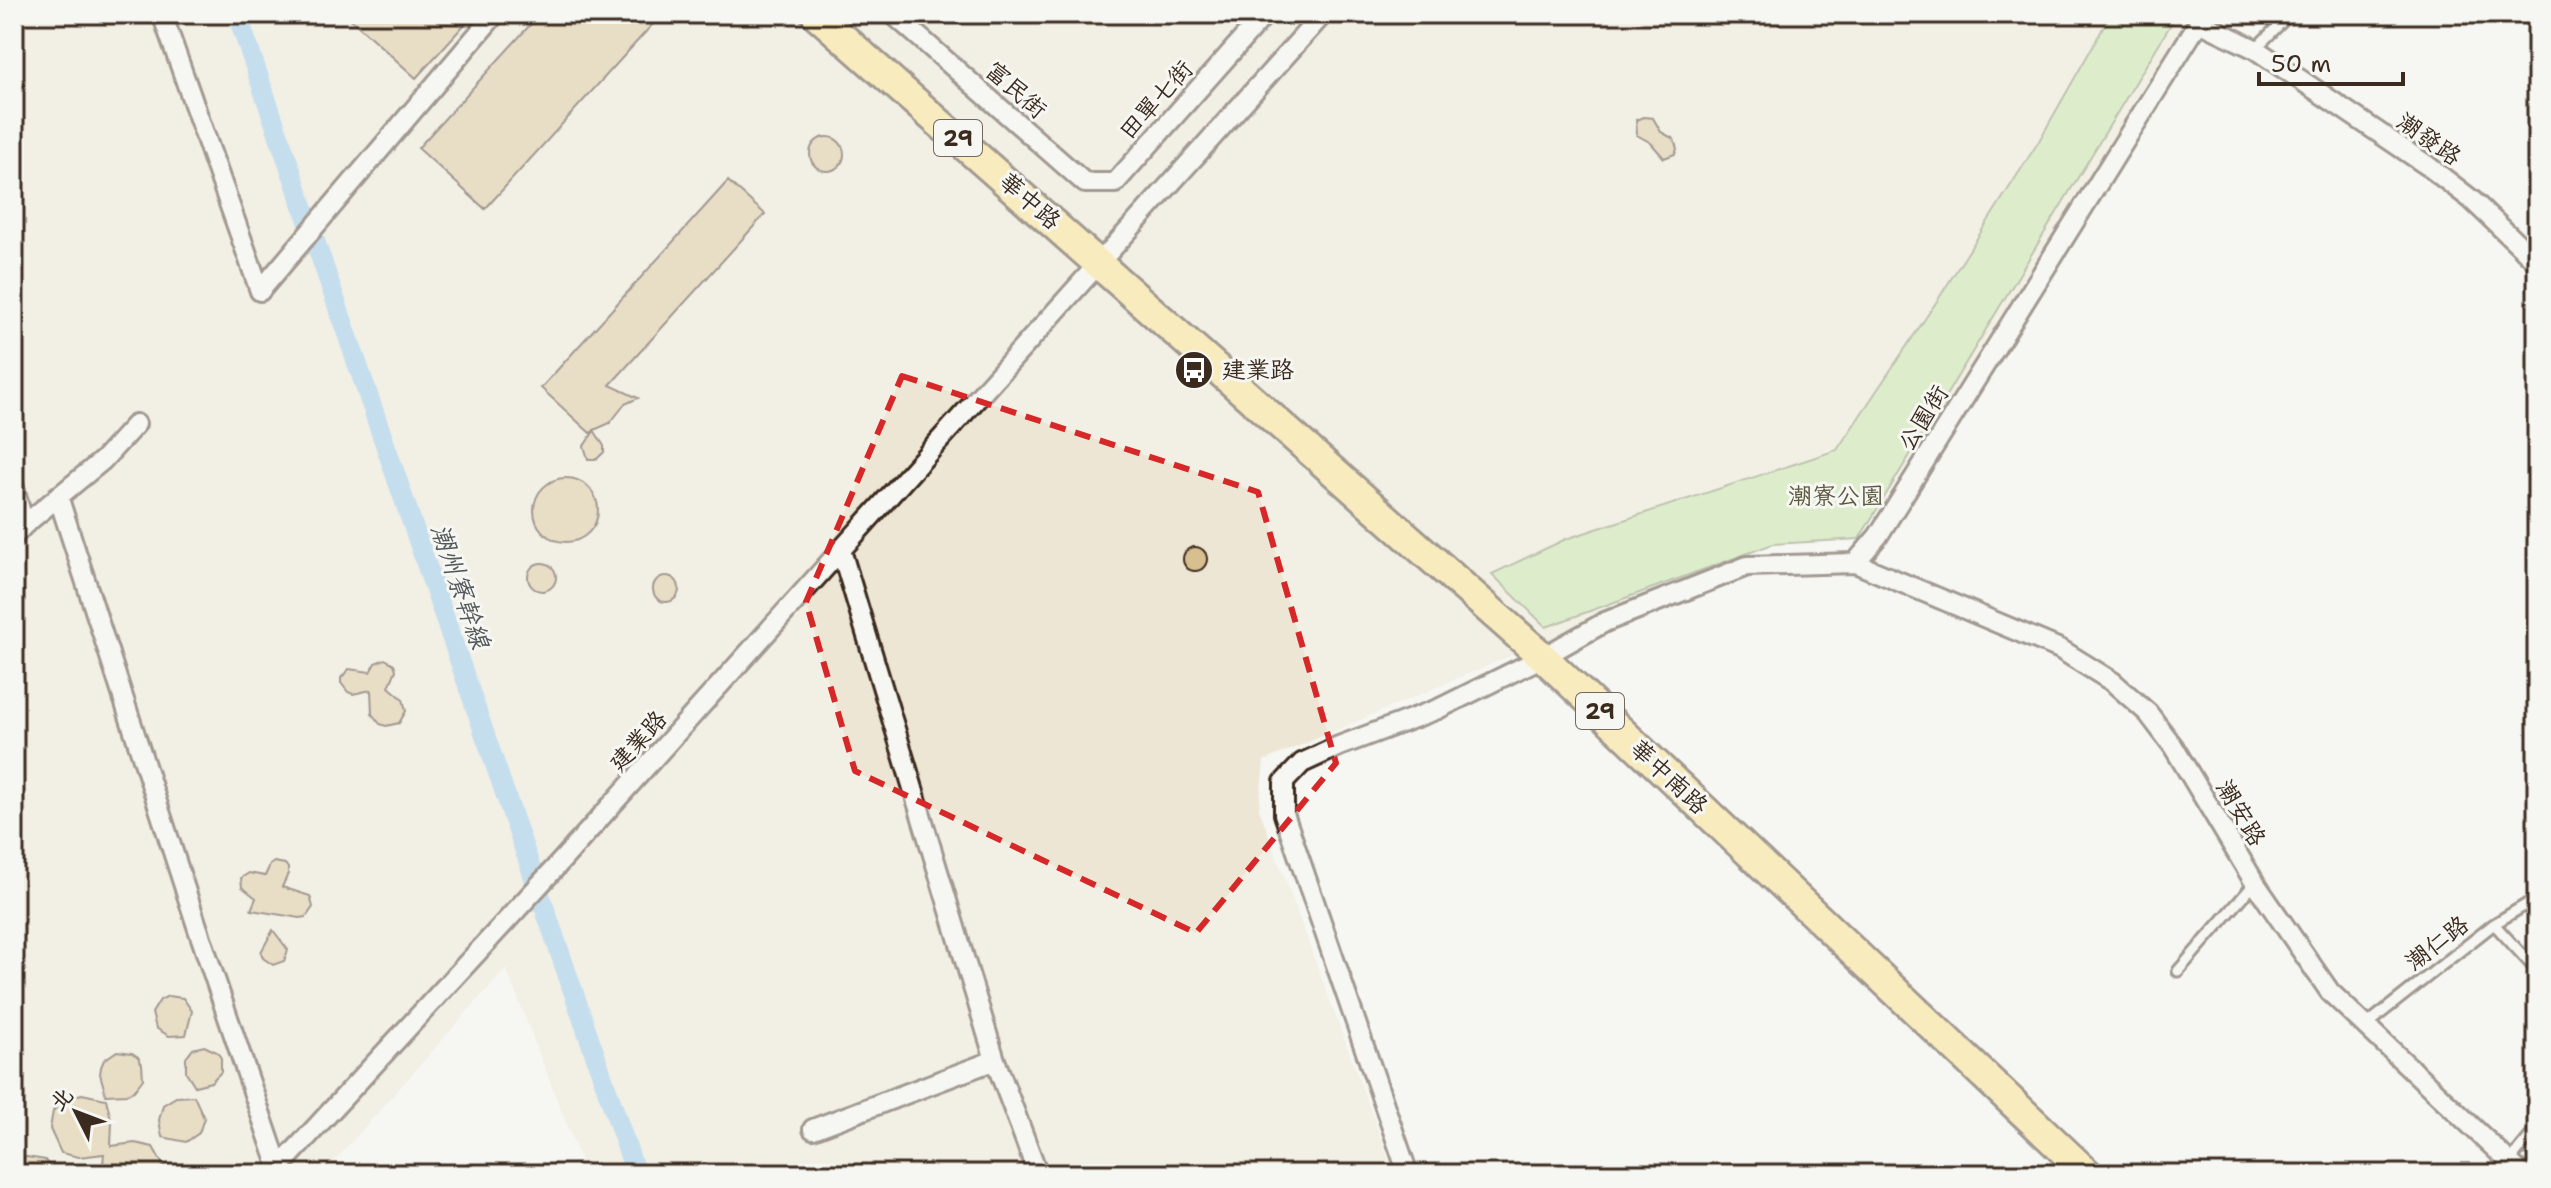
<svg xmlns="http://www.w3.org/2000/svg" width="2551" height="1188" viewBox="0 0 2551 1188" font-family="'Shantell Sans','LXGW WenKai TC',sans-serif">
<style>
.built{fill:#ede6d4}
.green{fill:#bee39e;stroke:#7c865e;stroke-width:2}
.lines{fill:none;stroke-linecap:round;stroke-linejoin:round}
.canal{stroke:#8bc2e9;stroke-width:20}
.building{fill:#d8bf8f;stroke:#3b2a1e;stroke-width:2}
.lane-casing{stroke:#3b2a1e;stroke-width:15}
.street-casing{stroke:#3b2a1e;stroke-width:24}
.primary-casing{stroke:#3b2a1e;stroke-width:34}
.lane{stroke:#f6f6f2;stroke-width:9}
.street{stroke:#f6f6f2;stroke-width:18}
.primary{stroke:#fbe080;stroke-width:28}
.marked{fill:none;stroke:#d62828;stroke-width:6;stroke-dasharray:16 10;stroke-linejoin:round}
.labels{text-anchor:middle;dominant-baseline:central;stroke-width:6;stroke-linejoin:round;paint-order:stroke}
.shield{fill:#f6f6f2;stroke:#73675e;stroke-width:2}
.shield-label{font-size:22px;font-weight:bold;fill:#3b2a1e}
.street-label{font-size:24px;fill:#3b2a1e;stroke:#f6f6f2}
.poi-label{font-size:24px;fill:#3b2a1e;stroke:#f6f6f2;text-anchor:start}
.park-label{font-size:24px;fill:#5c583e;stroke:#f6f6f2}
.water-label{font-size:26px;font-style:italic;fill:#53585b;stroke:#f6f6f2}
</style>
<rect width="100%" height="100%" fill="#f6f6f2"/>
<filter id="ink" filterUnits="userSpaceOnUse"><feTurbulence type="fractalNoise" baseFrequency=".0125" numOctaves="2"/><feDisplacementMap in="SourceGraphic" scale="16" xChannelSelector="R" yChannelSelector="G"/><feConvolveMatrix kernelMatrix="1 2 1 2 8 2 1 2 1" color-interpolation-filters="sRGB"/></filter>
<g filter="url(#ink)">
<path class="built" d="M 14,14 L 2201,14 L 1859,539 L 1772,544 L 1264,761 L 1259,809 L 1394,1174 L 586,1174 L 506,968 L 323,1174 L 14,1174 Z"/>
<path class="green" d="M 2111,14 L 2177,14 L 1859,539 L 1773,544 L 1546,627 L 1492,574 L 1566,539 L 1837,450 L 1937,301 L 2039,141 Z"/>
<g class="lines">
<path class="canal" d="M 237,14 L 636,1174"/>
</g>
<path class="building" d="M 345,14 L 474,14 L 416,78 Z
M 540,14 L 662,14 L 485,209 L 418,148 Z
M 1643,117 L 1653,118 L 1661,132 L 1674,139 L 1677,149 L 1675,154 L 1664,158 L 1651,143 L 1637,135 L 1636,120 Z
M810 154a17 17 0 1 1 34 0a17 17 0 1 1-34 0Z
M 728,181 L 765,214 L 610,385 L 638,398 L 625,404 L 610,423 L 594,430 L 604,446 L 604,452 L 597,459 L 588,459 L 584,446 L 594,431 L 590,433 L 541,388 Z
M534 510a32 32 0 1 1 64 0a32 32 0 1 1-64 0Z
M1183 559a12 12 0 1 1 24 0a12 12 0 1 1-24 0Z
M528 577a14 14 0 1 1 28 0a14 14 0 1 1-28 0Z
M653 589a13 13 0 1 1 26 0a13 13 0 1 1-26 0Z
M 385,659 L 394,664 L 396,670 L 389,687 L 403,699 L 406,711 L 399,723 L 386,726 L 380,724 L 372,714 L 371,690 L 353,694 L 348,692 L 341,683 L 341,678 L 349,669 L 370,672 L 375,663 Z
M 274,862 L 285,864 L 288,868 L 288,874 L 282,887 L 310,896 L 313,907 L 306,917 L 300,918 L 251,910 L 256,898 L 242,887 L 241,878 L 249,873 L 265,876 L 270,865 Z
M 273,930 L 288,950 L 284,961 L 273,965 L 263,958 L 261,952 Z
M 168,996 L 183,998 L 192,1011 L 186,1035 L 169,1036 L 156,1028 L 152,1013 L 160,1000 Z
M 204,1046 L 217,1052 L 221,1058 L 221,1072 L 211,1082 L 195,1086 L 186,1072 L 186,1058 L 193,1049 Z
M 117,1051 L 132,1053 L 138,1057 L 142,1064 L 143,1079 L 134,1091 L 127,1094 L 106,1095 L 100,1074 L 101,1067 L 104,1060 Z
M 82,1094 L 106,1099 L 112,1122 L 111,1146 L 135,1143 L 153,1147 L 162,1163 L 165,1174 L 102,1174 L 104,1154 L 79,1157 L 61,1153 L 50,1129 L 53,1111 L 65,1098 Z
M 194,1096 L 204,1118 L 199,1133 L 186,1142 L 162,1137 L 159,1120 L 163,1105 L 176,1097 Z
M 27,1157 L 45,1160 L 54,1174 L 14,1174 L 14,1158 Z"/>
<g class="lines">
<g class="lane-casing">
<path id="lane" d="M 2255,49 L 2290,14
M 2494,924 L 2537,971
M 2178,971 L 2255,883
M 2366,1025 L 2494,924 L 2537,898
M 2509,1162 L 2537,1128"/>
</g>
<g class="street-casing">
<path id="street" d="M 162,14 L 260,291
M 893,14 L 1085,183 L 1115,183 L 1265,14
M 2199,22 L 2255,49 L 2428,166 L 2472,200 L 2537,262
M 260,291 L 495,14
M 14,487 L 24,525 L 14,536
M 58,496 L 197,926 L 281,1174
M 24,525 L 103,460 L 136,424
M 841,550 L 995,1060 L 1038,1174
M 1855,563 L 2060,649 L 2113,682 L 2148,713 L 2173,746 L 2255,883 L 2330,992 L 2522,1174
M 813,1129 L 995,1060
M 273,1174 L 555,868 L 1323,14
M 1408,1174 L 1284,814 L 1284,782 L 1302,763 L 1339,746 L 1438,709 L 1543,657 L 1605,622 L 1747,566 L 1855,563 L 1878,536 L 2204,14"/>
</g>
<g class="primary-casing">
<path id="primary" d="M 816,14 L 1543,657 L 2088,1174"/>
</g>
<use href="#lane" class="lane"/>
<use href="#street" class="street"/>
<use href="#primary" class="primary"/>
</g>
</g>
<path d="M0 0H2551V1188H0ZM 902,376 L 1258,492 L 1336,763 L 1196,933 L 855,771 L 806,602 Z" fill="#f6f6f2" fill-opacity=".55" fill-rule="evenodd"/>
<path class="marked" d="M 902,376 L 1258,492 L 1336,763 L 1196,933 L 855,771 L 806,602 Z"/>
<defs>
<g id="bus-disc" transform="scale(2)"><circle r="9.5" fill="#3b2a1e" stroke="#f6f6f2"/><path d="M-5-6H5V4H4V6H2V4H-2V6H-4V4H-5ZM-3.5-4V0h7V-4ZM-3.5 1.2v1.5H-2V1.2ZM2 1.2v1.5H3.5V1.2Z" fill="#fff"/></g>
</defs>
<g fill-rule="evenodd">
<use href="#bus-disc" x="1194" y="370"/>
</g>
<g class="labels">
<g class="shield">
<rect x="934" y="120" width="48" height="36" rx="6"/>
<rect x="1576" y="693" width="48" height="36" rx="6"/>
</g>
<g class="shield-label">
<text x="958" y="138">29</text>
<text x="1600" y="711">29</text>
</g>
<g class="street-label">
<text transform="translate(1016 90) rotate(41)">富民街</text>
<text transform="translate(1156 100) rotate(-48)">田單七街</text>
<text transform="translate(2429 139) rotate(35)">潮發路</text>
<text transform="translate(1030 201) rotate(41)">華中路</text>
<text transform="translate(1923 418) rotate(-58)">公園街</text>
<text transform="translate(638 741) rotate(-48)">建業路</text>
<text transform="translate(1669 777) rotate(43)">華中南路</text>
<text transform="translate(2241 813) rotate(59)">潮安路</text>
<text transform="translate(2437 943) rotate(-38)">潮仁路</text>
</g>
<g class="poi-label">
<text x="1222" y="370">建業路</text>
</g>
<g class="park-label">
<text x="1836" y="496">潮寮公園</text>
</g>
<g class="water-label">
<text transform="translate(461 586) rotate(71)">潮州寮幹線</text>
</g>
</g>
<rect width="2551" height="1188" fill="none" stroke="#f6f6f2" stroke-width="48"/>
<rect x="24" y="24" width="2503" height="1140" fill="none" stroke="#3b2a1e" stroke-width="3" filter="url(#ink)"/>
<g transform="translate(76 1112) rotate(312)" stroke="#f6f6f2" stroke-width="6" paint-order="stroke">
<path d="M0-6L14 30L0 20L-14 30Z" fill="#3b2a1e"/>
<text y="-12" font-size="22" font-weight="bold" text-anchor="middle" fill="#3b2a1e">北</text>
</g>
<path d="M2259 72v12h144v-12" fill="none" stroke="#3b2a1e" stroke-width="4"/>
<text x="2271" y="72" font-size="24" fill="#3b2a1e" stroke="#f6f6f2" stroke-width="6" paint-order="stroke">50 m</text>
</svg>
